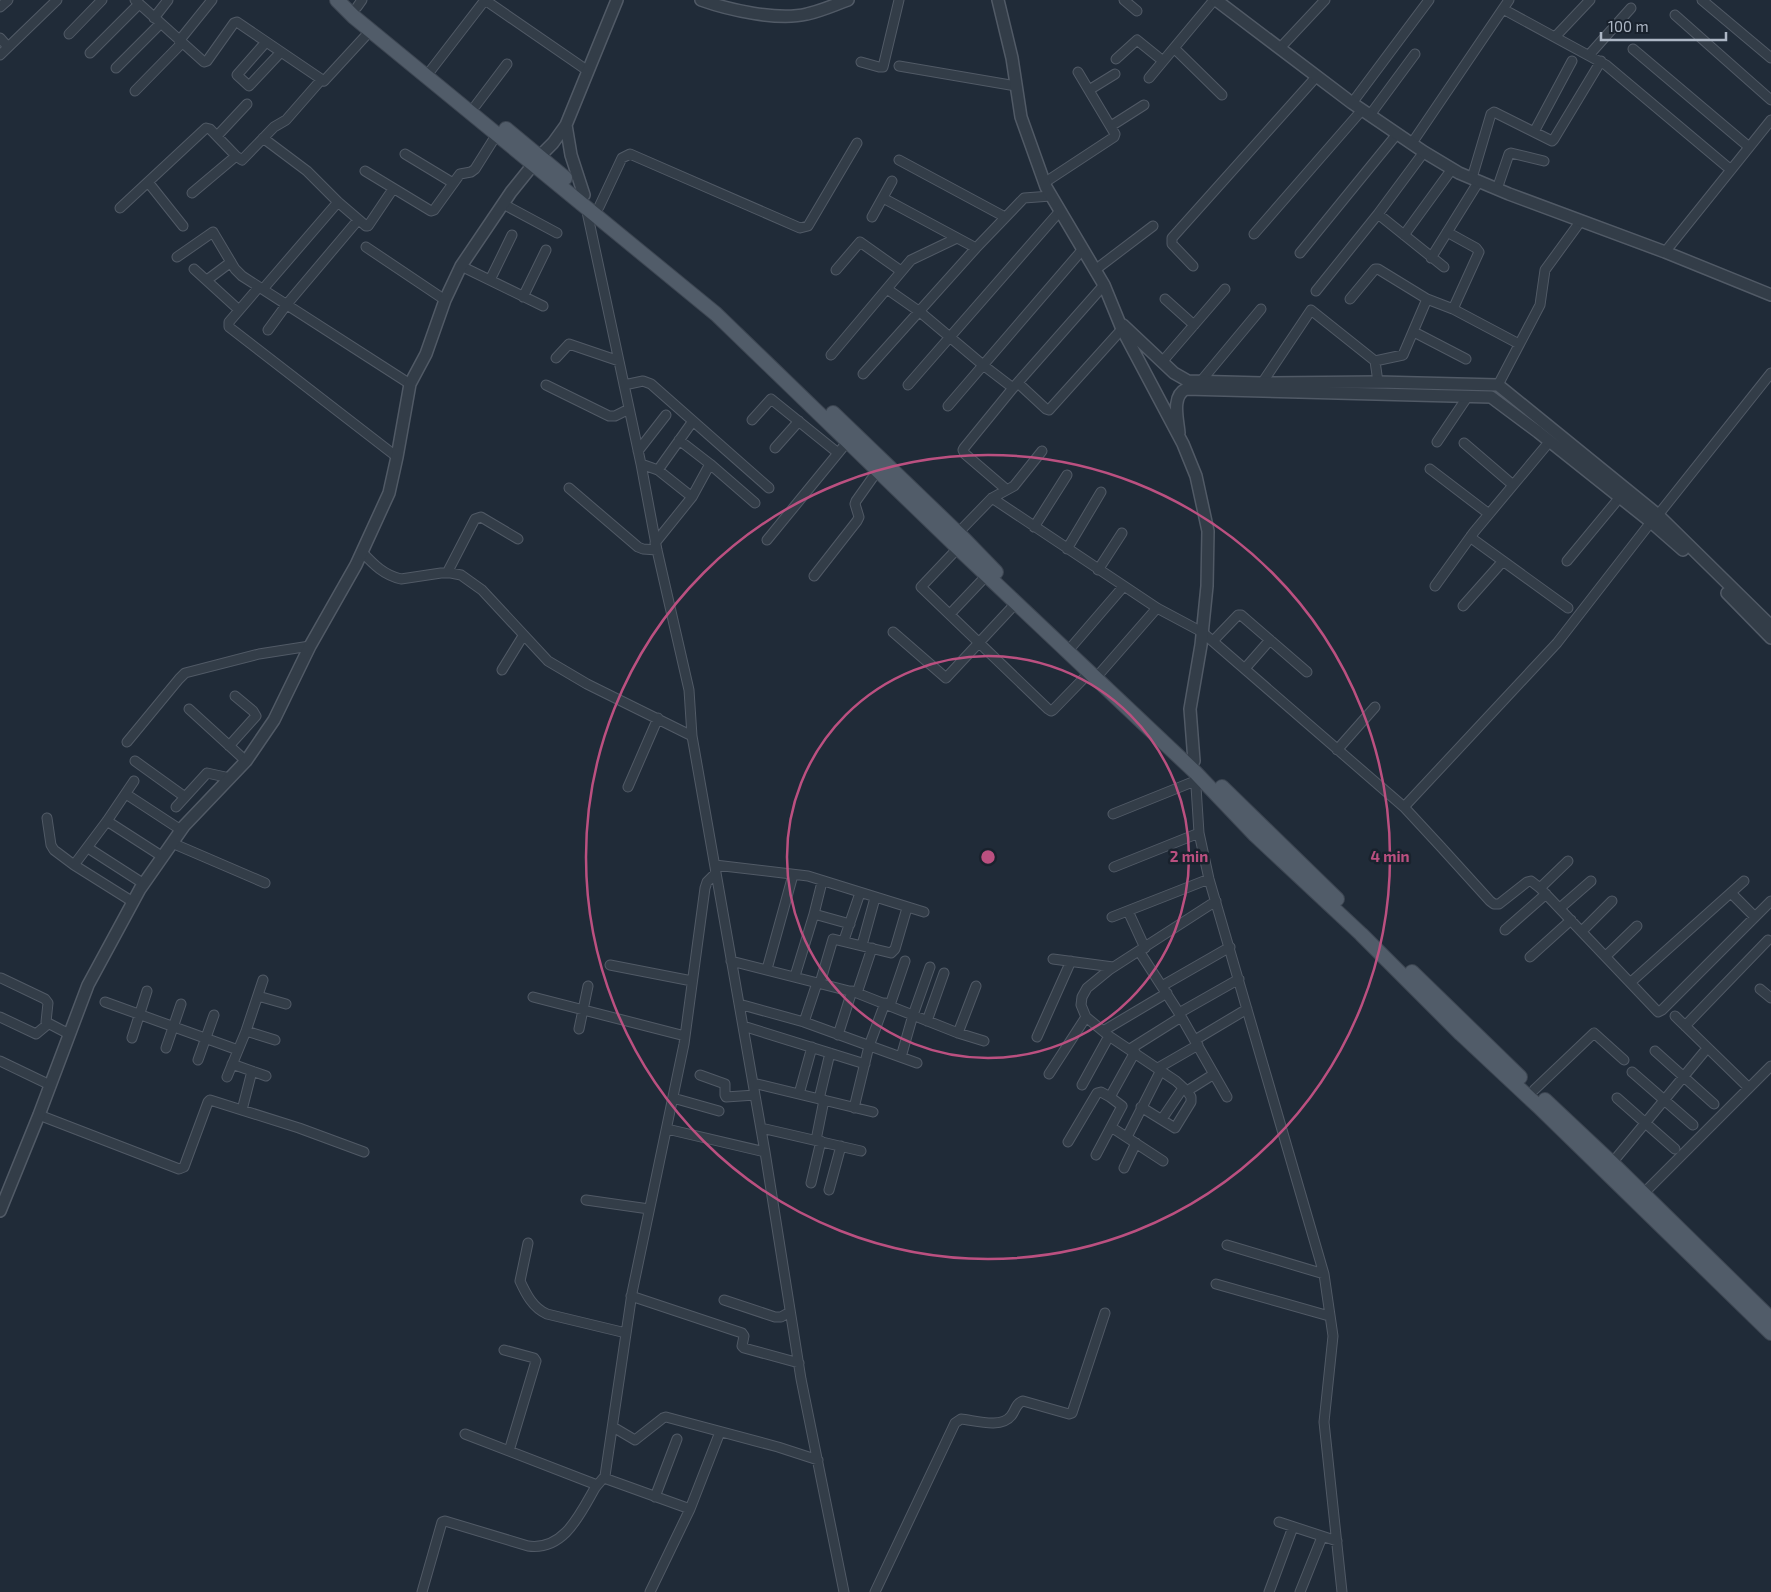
<svg xmlns="http://www.w3.org/2000/svg" width="1771" height="1592" viewBox="0 0 1771 1592" font-family="'Exo 2',sans-serif">
<style>
.lines{fill:none;stroke-linecap:round;stroke-linejoin:round}
.minor-casing{stroke:#515a66;stroke-width:11}
.tertiary-casing{stroke:#515a66;stroke-width:14}
.primary-casing{stroke:#3d4652;stroke-width:16}
.minor{stroke:#333d48;stroke-width:9}
.tertiary{stroke:#333d48;stroke-width:11}
.primary{stroke:#515c69;stroke-width:14}
.ring{fill:none;stroke:#bb5080;stroke-width:2.5}
.centre{fill:#bb5080;stroke:#19222d;stroke-width:2.5}
.ring-label{font-size:15px;text-anchor:middle;font-weight:bold;fill:#bb5080;stroke:#19222d;stroke-width:5;stroke-linejoin:round;paint-order:stroke}
</style>
<rect width="100%" height="100%" fill="#202b38"/>
<g class="lines">
<g class="minor-casing">
<path id="minor" d="M 135,0 L 204,62 L 207,61 L 234,23 L 237,22 L 324,81 L 371,30
M 485,0 L 588,71
M 1124,0 L 1137,11
M 1702,0 L 1771,58
M 0,7 L 8,0
M 357,7 L 362,0
M 1503,9 L 1606,65 L 1731,170
M 1675,15 L 1771,100
M 154,18 L 168,0
M 69,34 L 102,0
M 1555,37 L 1590,0
M 0,38 L 8,47
M 179,41 L 212,0
M 266,42 L 237,75 L 249,86 L 281,52
M 1174,48 L 1222,95
M 1280,48 L 1325,0
M 1633,49 L 1749,147
M 90,53 L 139,4
M 0,55 L 57,0
M 1589,55 L 1631,8
M 1116,59 L 1137,40 L 1163,61
M 861,62 L 879,67 L 883,67 L 899,0
M 899,66 L 1016,86
M 116,68 L 160,24
M 431,70 L 485,0
M 1149,78 L 1214,0
M 1089,90 L 1115,74
M 135,91 L 182,43
M 1352,103 L 1429,0
M 476,105 L 507,64
M 1370,115 L 1415,54
M 1111,126 L 1144,105
M 1534,132 L 1572,61
M 218,135 L 247,104
M 263,138 L 307,171 L 338,202 L 366,226 L 368,226 L 393,189
M 1412,143 L 1509,0
M 405,154 L 453,183
M 899,160 L 1005,217
M 365,171 L 431,211 L 434,210 L 460,174 L 471,172 L 475,169 L 497,134
M 1472,178 L 1491,114 L 1494,112 L 1552,141 L 1554,139 L 1601,61
M 148,182 L 183,226
M 1044,183 L 1114,137 L 1115,134 L 1078,72
M 1497,189 L 1509,154 L 1511,153 L 1544,161
M 192,193 L 236,156
M 883,198 L 976,248
M 503,204 L 557,233
M 586,207 L 641,464 L 657,550 L 689,690 L 692,736 L 765,1152 L 801,1379 L 844,1592
M 599,207 L 622,158 L 630,154 L 800,228 L 808,226 L 857,143
M 120,208 L 206,128 L 210,129 L 236,156 L 242,160 L 274,127 L 286,120 L 321,80
M 1378,214 L 1444,267
M 872,217 L 892,181
M 1447,232 L 1476,248 L 1479,252 L 1453,309
M 1254,234 L 1362,110
M 1404,235 L 1452,169
M 366,247 L 445,300
M 1665,252 L 1771,120
M 1300,253 L 1397,134
M 177,257 L 213,232 L 235,269 L 242,276 L 410,384
M 1431,258 L 1479,181
M 461,266 L 543,306
M 1193,266 L 1172,244 L 1172,238 L 1317,76
M 194,269 L 239,310
M 836,270 L 860,242 L 901,271
M 1095,270 L 1153,226
M 207,280 L 231,262
M 490,280 L 512,235
M 259,287 L 229,322 L 229,327 L 397,457
M 263,289 L 338,202
M 887,289 L 920,312 L 983,365 L 1013,388
M 1316,291 L 1378,214 L 1424,152
M 523,297 L 546,250
M 1165,299 L 1194,325
M 1350,299 L 1375,269 L 1378,269 L 1427,299
M 268,330 L 287,304 L 358,220
M 1414,332 L 1466,359
M 831,355 L 911,260 L 957,238
M 556,358 L 569,344 L 619,361
M 1162,362 L 1225,289
M 863,374 L 976,248 L 1024,198 L 1051,196
M 1201,381 L 1261,309
M 1378,382 L 1375,361 L 1403,355 L 1427,299 L 1453,309 L 1519,344
M 1018,383 L 1046,409 L 1049,410 L 1122,329
M 1262,383 L 1311,310 L 1375,361
M 546,385 L 609,416 L 615,416 L 629,409
M 624,385 L 643,381 L 651,384 L 769,488
M 908,385 L 1060,211
M 1498,385 L 1540,305 L 1545,270 L 1580,222
M 948,406 L 1083,249
M 752,420 L 771,399 L 838,453
M 679,440 L 710,464 L 755,503
M 1437,442 L 1468,396
M 1464,443 L 1513,485
M 775,448 L 799,421
M 638,451 L 666,415
M 641,464 L 658,470 L 692,497
M 1430,469 L 1489,514
M 658,470 L 693,421
M 569,488 L 638,547 L 643,549 L 657,550
M 1007,490 L 965,454 L 963,450 L 964,448 L 1013,388 L 1104,285
M 992,498 L 1157,608 L 1202,632 L 1404,807 L 1441,847 L 1490,901 L 1494,904 L 1499,904 L 1527,882 L 1531,881 L 1540,888 L 1658,1012 L 1662,1010 L 1771,901
M 1658,515 L 1771,373
M 1034,527 L 1067,475
M 958,533 L 992,498 L 1014,486 L 1042,451
M 1471,536 L 1474,540 L 1568,608
M 767,540 L 848,441
M 655,543 L 692,497 L 710,464
M 958,548 L 921,587 L 1048,709 L 1051,711 L 1053,710 L 1089,673
M 1067,549 L 1101,492
M 362,552 C 374,565 384,575 401,579 L 441,573 L 451,573 L 461,575 L 482,590 L 548,661 L 587,684 L 692,736
M 1567,561 L 1620,497
M 1098,570 L 1122,533
M 447,573 L 475,519 L 481,517 L 518,539
M 814,576 L 857,521 L 859,517 L 855,504 L 856,501 L 878,470
M 1435,586 L 1474,532 L 1550,441
M 1463,606 L 1503,561
M 950,614 L 987,575
M 893,632 L 946,678 L 1016,603
M 1213,641 L 1238,615 L 1241,615 L 1307,672
M 1073,645 L 1123,587
M 1248,665 L 1270,640
M 502,670 L 523,636
M 1101,672 L 1157,608
M 189,709 L 246,761
M 127,742 L 179,679 L 185,673 L 259,654 L 310,646
M 229,746 L 256,716 L 253,711 L 235,696
M 1337,750 L 1375,707
M 135,761 L 185,797
M 1195,771 L 1199,833 L 1209,879 L 1324,1274 L 1333,1336 L 1324,1422 L 1342,1592
M 628,787 L 658,718
M 126,794 L 181,830
M 176,807 L 207,773 L 230,778
M 1404,807 L 1557,643 L 1651,522
M 1113,814 L 1195,781
M 47,818 L 51,845 L 54,850 L 74,865 L 133,902
M 107,821 L 163,857
M 172,843 L 265,883
M 88,848 L 144,884
M 74,865 L 107,821 L 134,781
M 715,865 L 808,876 L 924,912
M 1114,867 L 1199,833
M 1540,888 L 1568,861
M 1731,893 L 1755,917
M 1560,908 L 1591,881
M 1128,911 L 1145,948
M 814,914 L 850,924
M 1112,917 L 1209,879
M 1505,930 L 1546,894
M 1582,931 L 1612,901
M 844,940 L 860,893
M 862,945 L 875,898
M 1139,951 L 1179,1013 L 1227,1097
M 1606,956 L 1637,926
M 1530,957 L 1571,920
M 1053,959 L 1113,967
M 731,961 L 857,993 L 958,1033 L 984,1041
M 610,965 L 692,981
M 767,969 L 793,875
M 795,976 L 814,914 L 822,882
M 1,978 L 45,999 L 48,1003 L 46,1022 L 69,1034
M 1631,982 L 1744,881
M 820,983 L 833,939 L 891,953 L 895,949 L 907,908
M 1162,986 L 1230,947
M 1760,989 L 1771,998
M 857,993 L 872,948
M 258,996 L 286,1004
M 533,997 L 685,1036
M 105,1002 L 238,1050
M 739,1004 L 804,1022 L 917,1063
M 890,1005 L 905,961
M 1179,1013 L 1239,979
M 1675,1016 L 1749,1088
M 0,1017 L 36,1034 L 48,1024
M 927,1021 L 944,973
M 804,1022 L 817,983
M 743,1026 L 865,1064
M 1685,1026 L 1768,940
M 579,1029 L 588,986
M 246,1031 L 275,1040
M 1103,1031 L 1167,993
M 958,1033 L 976,986
M 838,1035 L 852,991
M 1037,1037 L 1071,961
M 132,1038 L 147,991
M 1195,1040 L 1247,1009
M 166,1048 L 181,1004
M 1130,1049 L 1181,1017
M 1655,1051 L 1714,1104
M 901,1057 L 913,1015 L 930,967
M 198,1060 L 214,1015
M 0,1061 L 50,1085
M 232,1064 L 266,1076
M 1158,1068 L 1198,1045
M 1632,1072 L 1693,1125
M 1049,1074 L 1086,1017
M 700,1075 L 725,1084 L 725,1095 L 726,1097 L 755,1095
M 227,1077 L 246,1031 L 263,980
M 753,1083 L 873,1112
M 1082,1085 L 1109,1036
M 1534,1090 L 1594,1033 L 1624,1060
M 1187,1091 L 1214,1074
M 799,1094 L 812,1047
M 1110,1097 L 1135,1052
M 673,1098 L 719,1111
M 1617,1098 L 1675,1149
M 819,1099 L 830,1053
M 1141,1107 L 1175,1128 L 1191,1102 L 1191,1097 L 1187,1091 L 1176,1081 L 1109,1036 L 1086,1017 L 1081,1005 L 1082,997 L 1087,988 L 1109,970 L 1216,901
M 854,1108 L 869,1046 L 885,1003
M 242,1110 L 252,1071
M 39,1115 L 179,1169 L 184,1167 L 208,1102 L 210,1100 L 299,1128 L 364,1152
M 1162,1119 L 1183,1088
M 1111,1127 L 1163,1161
M 761,1128 L 861,1151
M 667,1129 L 765,1152
M 1127,1137 L 1161,1070
M 816,1140 L 824,1100
M 1068,1142 L 1097,1093 L 1101,1092 L 1110,1097 L 1122,1106 L 1096,1155
M 1612,1163 L 1704,1052
M 1124,1168 L 1136,1143
M 811,1183 L 821,1141
M 829,1190 L 841,1146
M 1643,1194 L 1771,1066
M 586,1200 L 649,1209
M 528,1243 L 520,1281 C 526,1294 533,1308 547,1314 L 626,1333
M 1227,1245 L 1324,1274
M 1216,1284 L 1329,1316
M 631,1296 L 742,1333 L 744,1336 L 742,1346 L 744,1348 L 799,1363
M 724,1300 L 775,1317 L 781,1317 L 790,1312
M 504,1350 L 534,1358 L 536,1361 L 509,1451
M 613,1427 L 635,1440 L 663,1418 L 666,1417 L 778,1447 L 818,1460
M 465,1434 L 597,1485
M 604,1478 L 690,1509
M 655,1497 L 677,1439
M 1279,1522 L 1337,1541
M 422,1592 L 442,1522 L 445,1521 L 528,1546 C 564,1551 580,1514 595,1488 C 598,1484 602,1480 605,1476 L 632,1293 L 684,1044 L 705,888 L 707,882 L 716,873
M 650,1592 L 690,1509 L 720,1432
M 875,1592 L 955,1423 L 961,1419 C 974,1420 1001,1429 1011,1416 C 1016,1410 1015,1404 1023,1401 L 1069,1414 L 1072,1413 L 1105,1313
M 1269,1592 L 1293,1527
M 1300,1592 L 1322,1537"/>
</g>
<g class="tertiary-casing">
<path id="tertiary" d="M 701,0 C 729,10 778,21 807,14 C 821,11 834,5 848,0
M 998,0 L 1012,58 L 1021,117 L 1046,187 L 1104,285 L 1122,329 L 1183,444 L 1196,476 L 1208,531 L 1207,586 L 1201,645 L 1190,709 L 1194,761
M 1216,0 L 1352,103 L 1424,152 L 1459,173 L 1509,194 L 1665,252 L 1771,295
M 584,195 L 571,155 L 566,125 L 617,0
M 1123,325 L 1174,373 L 1188,381 L 1262,383 L 1378,382 L 1498,385 L 1658,515 L 1771,626
M 1179,433 C 1178,420 1171,396 1186,389 L 1491,397 L 1538,432 L 1651,522 L 1683,550
M 1727,593 L 1771,638
M 0,1211 L 39,1115 L 88,985 L 140,889 L 184,826 L 246,761 L 274,720 L 310,646 L 356,565 L 389,493 L 397,457 L 410,384 L 426,354 L 445,300 L 461,266 L 511,192 L 540,156 L 553,143 L 566,125"/>
</g>
<g class="primary-casing">
<path id="primary" d="M 337,0 L 354,17 L 716,314 L 958,548 L 1195,772 L 1255,835 L 1361,934 L 1461,1034 L 1539,1107 L 1771,1333
M 506,129 L 565,178
M 833,413 L 965,540 L 996,572
M 1222,787 L 1337,899
M 1412,972 L 1520,1077
M 1545,1100 L 1612,1163 L 1771,1319"/>
</g>
<use href="#minor" class="minor"/>
<use href="#tertiary" class="tertiary"/>
<use href="#primary" class="primary"/>
</g>
<g class="ring">
<circle cx="988" cy="857" r="201"/>
<circle cx="988" cy="857" r="402"/>
</g>
<circle cx="988" cy="857" r="8" class="centre"/>
<g class="ring-label">
<text x="1189" y="862">2 min</text>
<text x="1390" y="862">4 min</text>
</g>
<path d="M1601 32v8h125v-8" fill="none" stroke="#adb7c5" stroke-width="2.5"/>
<text x="1608" y="32" font-size="15" fill="#adb7c5" stroke="#19222d" stroke-width="4" paint-order="stroke">100 m</text>
</svg>
